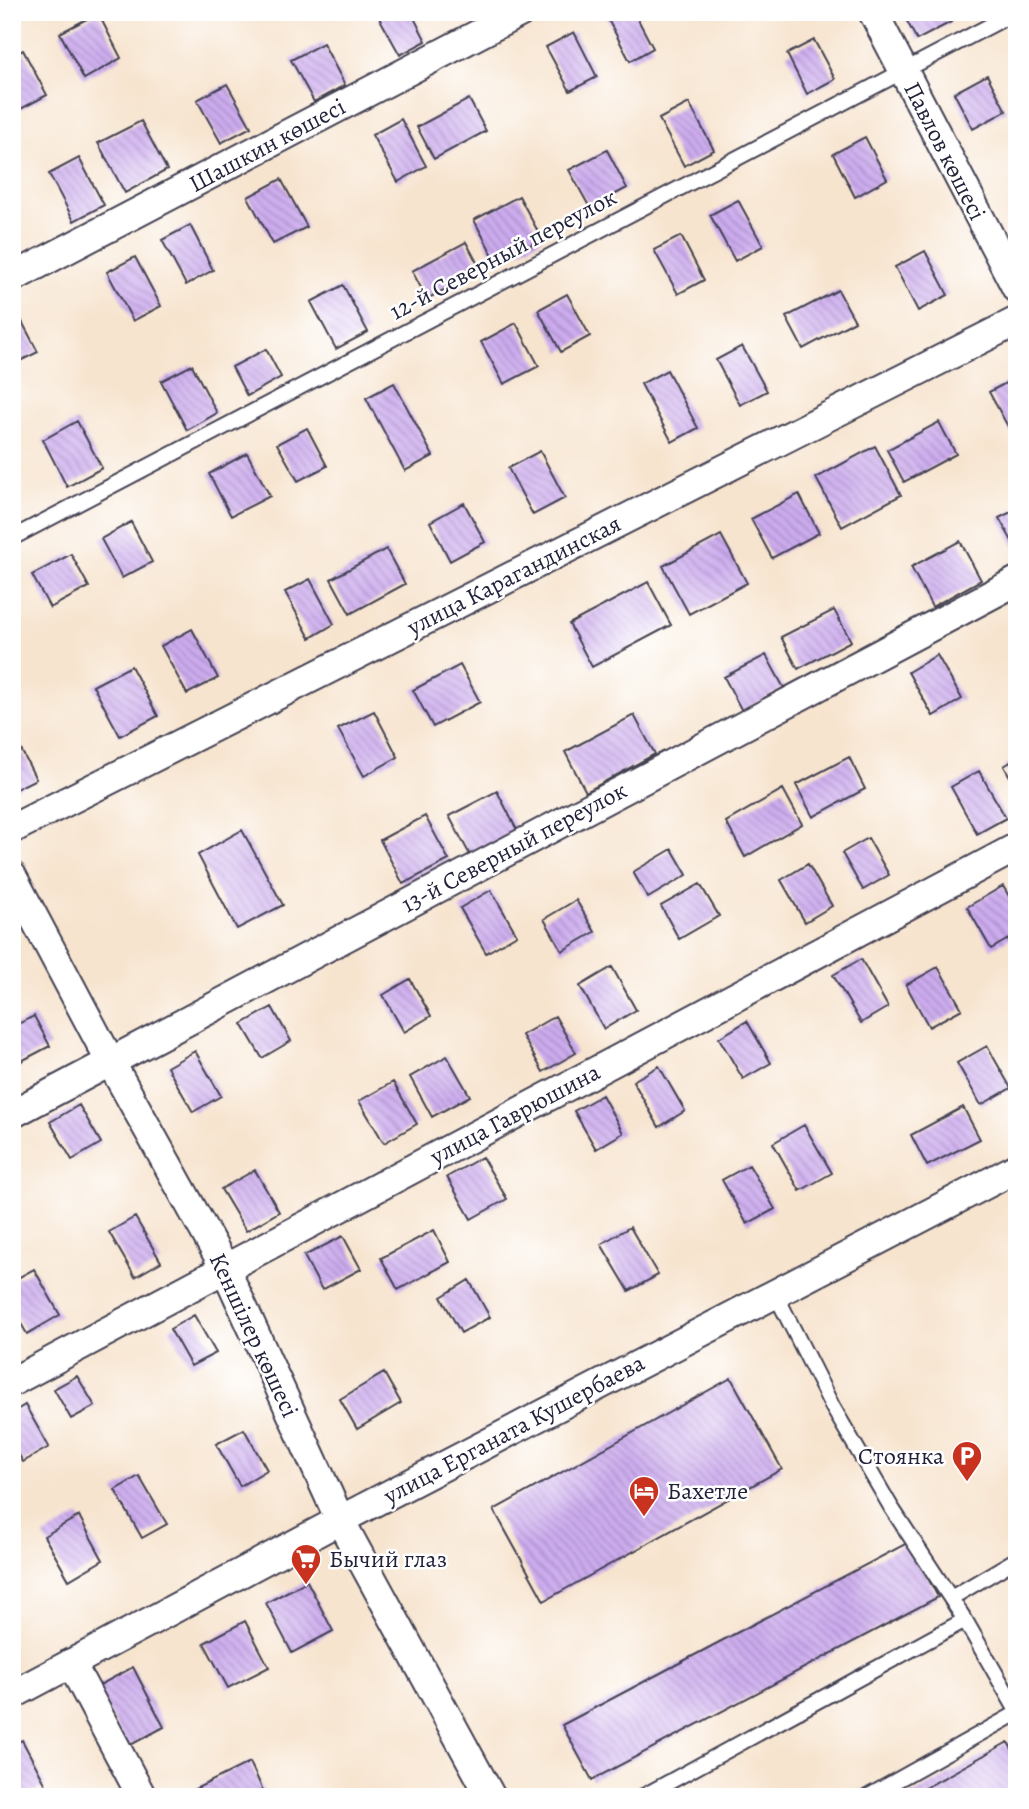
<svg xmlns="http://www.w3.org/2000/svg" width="1029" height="1809" viewBox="0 0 1029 1809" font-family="Alegreya,serif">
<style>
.building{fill:url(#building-back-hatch)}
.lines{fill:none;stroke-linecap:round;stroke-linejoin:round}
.service-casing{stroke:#423f51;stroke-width:18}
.minor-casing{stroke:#423f51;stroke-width:32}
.service{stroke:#fff;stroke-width:14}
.minor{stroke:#fff;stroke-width:28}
.labels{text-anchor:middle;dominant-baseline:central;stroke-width:5;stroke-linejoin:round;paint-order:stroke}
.street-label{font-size:24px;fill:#22223b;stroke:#fff}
.poi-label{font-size:24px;fill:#22223b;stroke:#fff;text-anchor:start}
</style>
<defs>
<pattern id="building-back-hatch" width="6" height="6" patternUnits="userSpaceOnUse" patternTransform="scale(1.75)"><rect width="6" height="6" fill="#cdacef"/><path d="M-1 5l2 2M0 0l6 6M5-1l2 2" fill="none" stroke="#a68cc3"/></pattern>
</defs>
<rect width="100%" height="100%" fill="#fff"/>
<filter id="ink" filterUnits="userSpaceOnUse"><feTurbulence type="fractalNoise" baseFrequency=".0143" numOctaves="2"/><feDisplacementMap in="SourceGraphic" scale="14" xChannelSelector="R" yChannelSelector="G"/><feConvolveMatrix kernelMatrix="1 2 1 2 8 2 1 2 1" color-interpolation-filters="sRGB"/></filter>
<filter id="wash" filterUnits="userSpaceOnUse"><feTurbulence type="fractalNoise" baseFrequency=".00686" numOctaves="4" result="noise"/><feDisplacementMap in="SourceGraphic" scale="28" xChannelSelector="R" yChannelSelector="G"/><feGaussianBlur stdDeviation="1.57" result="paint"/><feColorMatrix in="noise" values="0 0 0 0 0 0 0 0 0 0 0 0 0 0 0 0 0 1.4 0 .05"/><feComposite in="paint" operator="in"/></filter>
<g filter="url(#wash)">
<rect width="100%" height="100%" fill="#f7e4cf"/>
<g id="blocks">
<path class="building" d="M 376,12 L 411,12 L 426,41 L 400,55 Z
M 604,12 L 634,12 L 653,48 L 630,61 Z
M 902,12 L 945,12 L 951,22 L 917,40 Z
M 98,13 L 121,58 L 84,79 L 60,33 Z
M 574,32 L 597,77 L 570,91 L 546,47 Z
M 814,40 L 835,79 L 807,94 L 787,54 Z
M 323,43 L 345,85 L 314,102 L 291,60 Z
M 23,50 L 47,95 L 19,110 L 12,97 L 12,56 Z
M 987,75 L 1006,111 L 973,129 L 954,93 Z
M 227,84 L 251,127 L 221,143 L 197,100 Z
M 469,99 L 486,131 L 434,159 L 417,127 Z
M 689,103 L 714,150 L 684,166 L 659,119 Z
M 401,119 L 426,166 L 398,182 L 372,135 Z
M 141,121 L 167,170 L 125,193 L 98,143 Z
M 865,137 L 887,179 L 855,197 L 833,154 Z
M 607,150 L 627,188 L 590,208 L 569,170 Z
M 79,158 L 104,205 L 74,221 L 49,174 Z
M 281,179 L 307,227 L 273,244 L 248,197 Z
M 519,196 L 542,239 L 497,263 L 474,220 Z
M 738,200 L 763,246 L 735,261 L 710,215 Z
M 190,225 L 213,270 L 186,285 L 162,240 Z
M 681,236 L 704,280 L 678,294 L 654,250 Z
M 466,242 L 481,270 L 427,299 L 412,271 Z
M 925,251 L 948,295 L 918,311 L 895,267 Z
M 135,257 L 161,306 L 133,321 L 107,272 Z
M 343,285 L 368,332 L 336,349 L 311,302 Z
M 838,290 L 855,321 L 803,349 L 786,317 Z
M 567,294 L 590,336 L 561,352 L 538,310 Z
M 18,314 L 38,352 L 12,365 L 12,317 Z
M 516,323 L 539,366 L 504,384 L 481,342 Z
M 742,346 L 767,391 L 740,405 L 716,360 Z
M 266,349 L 281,377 L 247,396 L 232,367 Z
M 192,365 L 217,413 L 187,430 L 161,381 Z
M 667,370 L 698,428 L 672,442 L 641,384 Z
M 1017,377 L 1017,443 L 989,392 Z
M 394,383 L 433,456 L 405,471 L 366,398 Z
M 77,421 L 102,468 L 67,487 L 43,440 Z
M 939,422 L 956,454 L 904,482 L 887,450 Z
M 307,428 L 327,466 L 298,481 L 277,444 Z
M 875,446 L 901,495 L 842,527 L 816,478 Z
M 540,451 L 565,498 L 533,515 L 508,468 Z
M 247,453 L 270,496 L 231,516 L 209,474 Z
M 799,494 L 819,533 L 772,558 L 751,519 Z
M 464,503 L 485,542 L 450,561 L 430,522 Z
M 1017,509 L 1017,550 L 999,518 Z
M 131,522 L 152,562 L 122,578 L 101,539 Z
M 721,535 L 747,583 L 689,614 L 663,566 Z
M 960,541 L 981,580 L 932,607 L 911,567 Z
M 386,549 L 405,584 L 350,614 L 331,579 Z
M 71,554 L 89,587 L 50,608 L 32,575 Z
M 310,579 L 334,624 L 310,638 L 285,592 Z
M 648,582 L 671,625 L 592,667 L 569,624 Z
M 834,610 L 851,641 L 798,669 L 781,637 Z
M 192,629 L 218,678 L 187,694 L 161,646 Z
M 766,655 L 784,688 L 742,711 L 724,677 Z
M 937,655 L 962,699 L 933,716 L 908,672 Z
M 460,665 L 480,702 L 433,727 L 413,690 Z
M 131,666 L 158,716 L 120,736 L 93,686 Z
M 374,711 L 398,757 L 364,776 L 338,729 Z
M 634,715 L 655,754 L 586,792 L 565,752 Z
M 15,738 L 36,779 L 12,791 L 12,739 Z
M 849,757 L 865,789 L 813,817 L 796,785 Z
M 1017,758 L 1017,789 L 1004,766 Z
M 979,771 L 1006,818 L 977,834 L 951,787 Z
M 783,789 L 802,824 L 745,857 L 726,822 Z
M 497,791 L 518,832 L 471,857 L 449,816 Z
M 425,816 L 449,860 L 403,884 L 380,840 Z
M 242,830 L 283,905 L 237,929 L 198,855 Z
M 868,838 L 889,875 L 863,890 L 842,853 Z
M 672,849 L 687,875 L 648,898 L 633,872 Z
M 808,864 L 832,906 L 805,922 L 781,880 Z
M 700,884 L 719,916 L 679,939 L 661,906 Z
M 1003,886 L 1017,910 L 1017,934 L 991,949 L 967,907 Z
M 491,890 L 517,935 L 486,953 L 460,908 Z
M 576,900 L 595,932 L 562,951 L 544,919 Z
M 861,959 L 888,1007 L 861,1023 L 833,975 Z
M 612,967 L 636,1010 L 604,1029 L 580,986 Z
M 938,967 L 962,1009 L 929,1027 L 906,985 Z
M 410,979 L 431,1016 L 404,1032 L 383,995 Z
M 272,1007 L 291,1041 L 262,1058 L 242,1024 Z
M 34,1016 L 50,1046 L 12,1066 L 12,1027 Z
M 555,1016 L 576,1053 L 543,1072 L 522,1035 Z
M 747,1021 L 771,1063 L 743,1079 L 719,1038 Z
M 987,1046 L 1011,1088 L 981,1105 L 957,1063 Z
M 195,1051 L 221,1096 L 193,1112 L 167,1067 Z
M 447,1056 L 470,1096 L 432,1117 L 410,1077 Z
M 659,1066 L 685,1111 L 659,1127 L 633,1081 Z
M 393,1082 L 417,1124 L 384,1143 L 359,1101 Z
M 602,1095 L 623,1133 L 596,1149 L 574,1111 Z
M 79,1105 L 101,1143 L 72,1160 L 50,1122 Z
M 963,1107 L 980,1139 L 927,1166 L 911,1135 Z
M 804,1125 L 832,1173 L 800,1191 L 773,1143 Z
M 482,1157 L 507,1199 L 471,1219 L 447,1177 Z
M 749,1165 L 775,1209 L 747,1224 L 722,1180 Z
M 255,1170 L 279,1212 L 246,1231 L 221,1189 Z
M 135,1217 L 161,1262 L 135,1277 L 109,1232 Z
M 630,1227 L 658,1275 L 629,1291 L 601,1244 Z
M 434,1230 L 450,1262 L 398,1290 L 381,1258 Z
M 343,1236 L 361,1269 L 322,1290 L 304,1256 Z
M 34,1269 L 60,1315 L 27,1334 L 12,1308 L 12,1281 Z
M 469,1280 L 490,1317 L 461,1333 L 441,1297 Z
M 194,1315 L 216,1353 L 191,1366 L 170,1329 Z
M 384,1373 L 401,1403 L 357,1429 L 340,1399 Z
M 77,1376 L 95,1406 L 71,1419 L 54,1389 Z
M 731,1378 L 782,1469 L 544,1601 L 494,1510 Z
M 25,1405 L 49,1447 L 23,1462 L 12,1443 L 12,1413 Z
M 244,1429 L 267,1470 L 240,1486 L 216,1444 Z
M 139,1476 L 167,1524 L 142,1538 L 115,1490 Z
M 79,1516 L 103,1560 L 69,1580 L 44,1536 Z
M 909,1542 L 938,1597 L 592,1780 L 562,1725 Z
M 307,1581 L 333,1631 L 292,1653 L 266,1603 Z
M 245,1621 L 269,1667 L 228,1688 L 204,1643 Z
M 133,1667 L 164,1727 L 127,1747 L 96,1687 Z
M 22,1740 L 46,1785 L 24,1797 L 12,1797 L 12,1745 Z
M 1008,1742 L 1017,1758 L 1017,1787 L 999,1797 L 909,1797 Z
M 250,1762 L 266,1797 L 179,1797 Z"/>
</g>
</g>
<g filter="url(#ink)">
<use href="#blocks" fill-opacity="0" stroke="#423f51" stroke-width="2"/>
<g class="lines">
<g class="service-casing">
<path id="service" d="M 12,538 L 1016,12
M 775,1293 L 832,1406 L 891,1507 L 965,1620 L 1017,1711
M 951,1598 L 1017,1559
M 642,1797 L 965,1620
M 867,1797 L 1017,1713"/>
</g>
<g class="minor-casing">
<path id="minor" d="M 873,12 L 1017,289
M 12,278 L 521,12
M 12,829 L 1017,321
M 12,876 L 110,1061 L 225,1268 L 340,1520 L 491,1797
M 12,1114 L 1017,581
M 12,1382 L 1017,847
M 71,1663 L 142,1797
M 12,1695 L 340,1520 L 1017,1168"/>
</g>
<use href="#service" class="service"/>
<use href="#minor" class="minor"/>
</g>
</g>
<defs>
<g id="parking-pin" transform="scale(1.575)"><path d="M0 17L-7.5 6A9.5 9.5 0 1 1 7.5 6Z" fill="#c8321e" stroke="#fff"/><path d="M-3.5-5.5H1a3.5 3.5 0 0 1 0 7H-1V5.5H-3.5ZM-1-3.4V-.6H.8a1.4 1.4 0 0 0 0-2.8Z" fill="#fff"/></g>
<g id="hotel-pin" transform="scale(1.575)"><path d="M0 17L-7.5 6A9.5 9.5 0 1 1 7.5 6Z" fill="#c8321e" stroke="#fff"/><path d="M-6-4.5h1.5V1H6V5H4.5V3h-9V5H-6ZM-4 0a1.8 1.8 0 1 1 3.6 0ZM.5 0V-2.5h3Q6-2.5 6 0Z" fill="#fff"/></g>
<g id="supermarket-pin" transform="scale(1.575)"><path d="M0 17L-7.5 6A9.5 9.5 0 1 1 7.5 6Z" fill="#c8321e" stroke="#fff"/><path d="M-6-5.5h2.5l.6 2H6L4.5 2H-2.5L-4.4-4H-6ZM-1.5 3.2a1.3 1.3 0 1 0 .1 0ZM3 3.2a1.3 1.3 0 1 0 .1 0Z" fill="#fff"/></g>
</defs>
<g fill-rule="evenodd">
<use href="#parking-pin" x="967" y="1456"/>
<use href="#hotel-pin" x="644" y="1491"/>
<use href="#supermarket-pin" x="306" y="1559"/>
</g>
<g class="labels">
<g class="street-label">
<text transform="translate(267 145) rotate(-28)">Шашкин көшесі</text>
<text transform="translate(945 151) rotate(63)">Павлов көшесі</text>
<text transform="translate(503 254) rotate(-28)">12-й Северный переулок</text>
<text transform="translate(514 575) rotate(-27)">улица Карагандинская</text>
<text transform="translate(514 847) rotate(-28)">13-й Северный переулок</text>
<text transform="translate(515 1114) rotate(-28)">улица Гаврюшина</text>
<text transform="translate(254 1335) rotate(65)">Кеншілер көшесі</text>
<text transform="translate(514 1429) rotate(-28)">улица Ерганата Кушербаева</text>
</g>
<g class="poi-label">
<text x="944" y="1456" text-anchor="end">Стоянка</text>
<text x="667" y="1491">Бахетле</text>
<text x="329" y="1559">Бычий глаз</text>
</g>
</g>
<rect width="1029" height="1809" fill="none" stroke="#fff" stroke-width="42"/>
</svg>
